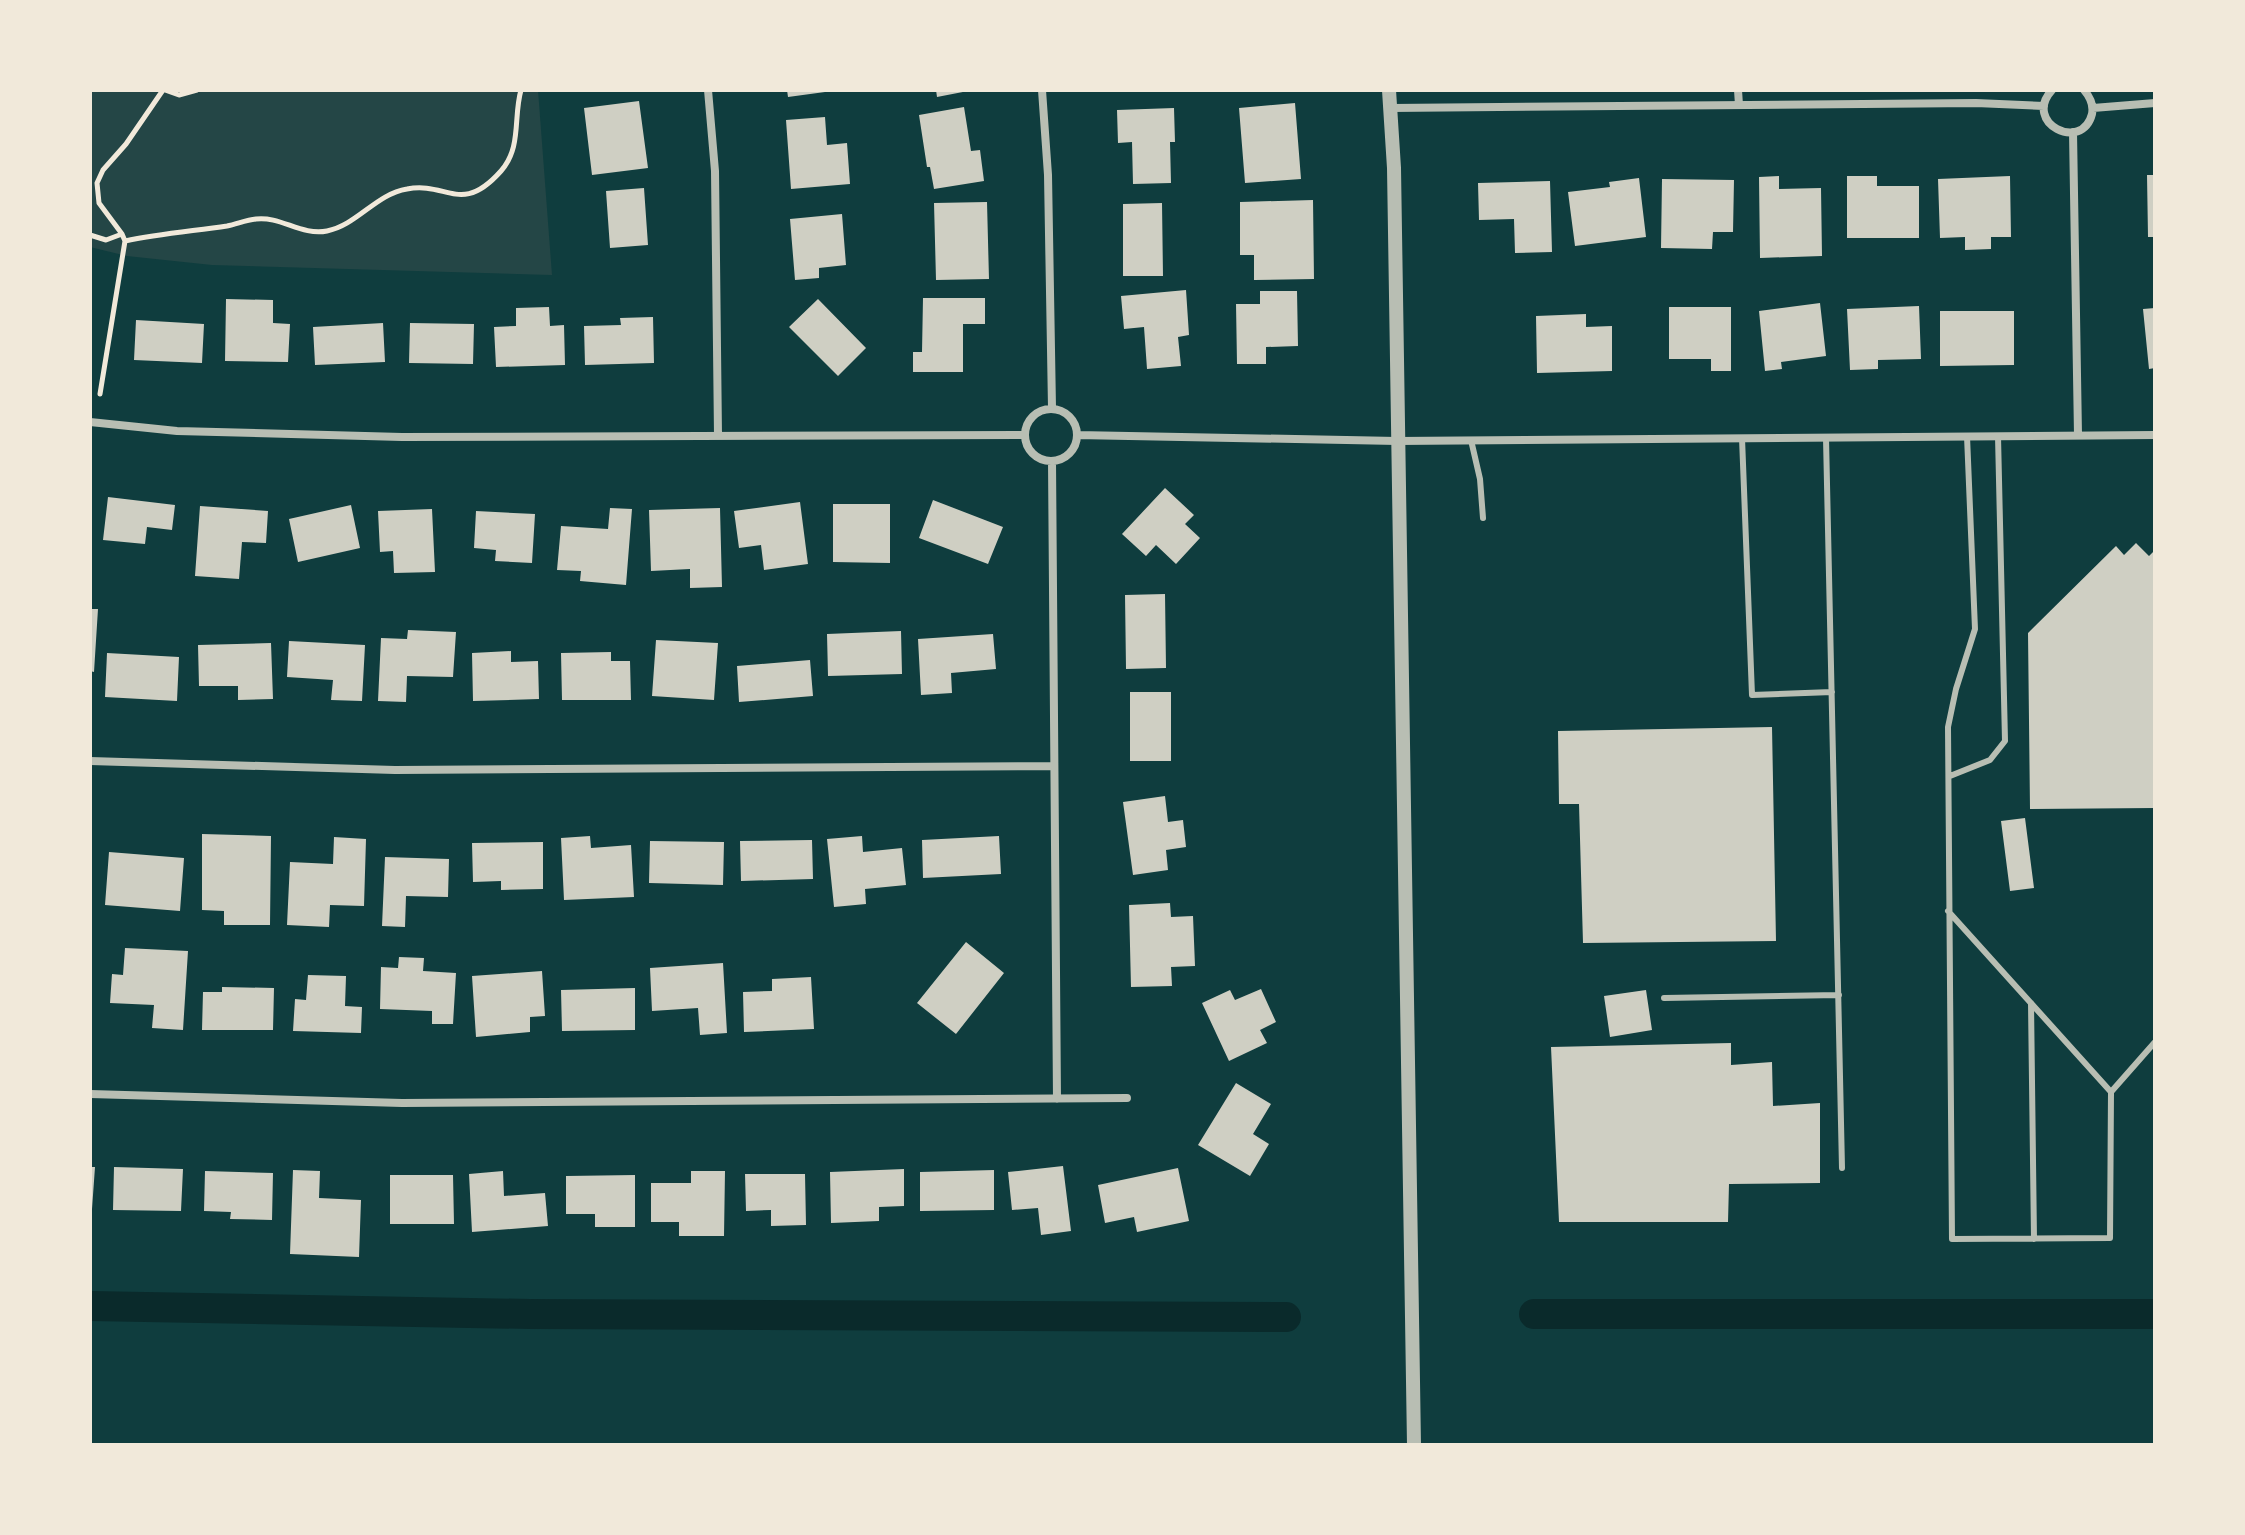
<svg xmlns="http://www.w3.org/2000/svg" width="2245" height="1535" viewBox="0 0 2245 1535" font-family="'Fira Sans',sans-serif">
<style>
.green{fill:#244646}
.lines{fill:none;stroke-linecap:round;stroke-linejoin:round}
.canal{stroke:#0a2a2b;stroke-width:30}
.building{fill:#cfcfc3}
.path{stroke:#f1e9da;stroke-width:5}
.service{stroke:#b8beb3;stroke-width:6}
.minor{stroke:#b8beb3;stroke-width:8}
.tertiary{stroke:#b8beb3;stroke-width:14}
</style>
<rect width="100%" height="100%" fill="#0f3d3e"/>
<path class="green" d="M 90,90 L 538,90 L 552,275 L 212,265 L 127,256 L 90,247 Z"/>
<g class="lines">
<path class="canal" d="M 90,1306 L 530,1314 L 1286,1317
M 1534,1314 L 2155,1314"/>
</g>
<path class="building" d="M 787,90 L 825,90 L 825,92 L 788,97 Z
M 936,90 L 968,90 L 968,91 L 937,97 Z
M 639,101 L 648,168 L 592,175 L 584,108 Z
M 1295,103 L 1301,179 L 1245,183 L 1239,108 Z
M 964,107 L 971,151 L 980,150 L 984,181 L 934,189 L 930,167 L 927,167 L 919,115 Z
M 1174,108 L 1175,142 L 1170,142 L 1171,183 L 1133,184 L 1132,142 L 1118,143 L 1117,110 Z
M 825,117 L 827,145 L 847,143 L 850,184 L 791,189 L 786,120 Z
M 2147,175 L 2155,175 L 2155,237 L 2148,237 Z
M 1779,176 L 1779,189 L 1821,188 L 1822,256 L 1760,258 L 1759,177 Z
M 1847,176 L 1877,176 L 1877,186 L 1919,186 L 1919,238 L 1847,238 Z
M 2010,176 L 2011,237 L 1991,237 L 1991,249 L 1965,250 L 1965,237 L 1940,238 L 1938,179 Z
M 1639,178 L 1646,237 L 1575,246 L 1568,192 L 1610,187 L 1609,182 Z
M 1662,179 L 1734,180 L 1733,232 L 1713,232 L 1712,249 L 1661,248 Z
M 1550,181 L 1552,252 L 1515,253 L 1514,219 L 1479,220 L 1478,183 Z
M 644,188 L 648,245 L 610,248 L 606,191 Z
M 1313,200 L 1314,279 L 1254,280 L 1254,255 L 1240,255 L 1240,202 Z
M 987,202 L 989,279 L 936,280 L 934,203 Z
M 1162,203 L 1163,276 L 1123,276 L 1123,204 Z
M 842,214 L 846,265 L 819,268 L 819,278 L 795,280 L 790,219 Z
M 1186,290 L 1189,335 L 1178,337 L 1181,366 L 1147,369 L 1144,327 L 1124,329 L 1121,296 Z
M 1260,291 L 1297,291 L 1298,346 L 1266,347 L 1266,364 L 1237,364 L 1236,304 L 1260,304 Z
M 923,298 L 985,298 L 985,324 L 963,324 L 963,372 L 913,372 L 913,352 L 922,352 Z
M 226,299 L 273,300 L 273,323 L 290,324 L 288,362 L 225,361 Z
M 818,299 L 866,348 L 838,376 L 789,327 Z
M 1820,303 L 1826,356 L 1781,362 L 1782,369 L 1765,371 L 1759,311 Z
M 1919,306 L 1921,359 L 1878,360 L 1878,369 L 1850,370 L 1847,309 Z
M 549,307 L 550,326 L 564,325 L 565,365 L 496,367 L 494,327 L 516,326 L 516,308 Z
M 1669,307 L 1731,307 L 1731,371 L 1711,371 L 1711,359 L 1669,359 Z
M 2155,308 L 2155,368 L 2149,369 L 2143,309 Z
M 1940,311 L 2014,311 L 2014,365 L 1940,366 Z
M 1586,314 L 1586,327 L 1612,326 L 1612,371 L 1537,373 L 1536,316 Z
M 653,317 L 654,363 L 585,365 L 584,326 L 621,325 L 620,318 Z
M 136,320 L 204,324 L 202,363 L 134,360 Z
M 383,323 L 385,362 L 315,365 L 313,327 Z
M 410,323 L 474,324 L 473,364 L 409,363 Z
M 1165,488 L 1194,515 L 1185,524 L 1200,538 L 1176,564 L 1156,545 L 1146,556 L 1122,534 Z
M 108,497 L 175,505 L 172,530 L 147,527 L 145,544 L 103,540 Z
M 933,500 L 1003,527 L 988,564 L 919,538 Z
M 800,502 L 808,564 L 764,570 L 761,545 L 739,548 L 734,511 Z
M 833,504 L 890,504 L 890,563 L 833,562 Z
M 351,505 L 360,548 L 298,562 L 289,519 Z
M 200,506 L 268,511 L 266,543 L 242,542 L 239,579 L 195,576 Z
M 610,508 L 632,509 L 626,585 L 580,581 L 581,571 L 557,570 L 561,526 L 608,529 Z
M 720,508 L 722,587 L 690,588 L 690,569 L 651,571 L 649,510 Z
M 432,509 L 435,572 L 394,573 L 393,551 L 380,552 L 378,511 Z
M 476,511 L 535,514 L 532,563 L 495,561 L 496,550 L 474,548 Z
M 2136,543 L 2149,556 L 2155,550 L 2155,808 L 2030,809 L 2028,633 L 2116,546 L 2124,555 Z
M 1165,594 L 1166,668 L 1126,669 L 1125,595 Z
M 90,609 L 98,609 L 94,672 L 90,671 Z
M 408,630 L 456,632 L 453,677 L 407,676 L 406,702 L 378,701 L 381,638 L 407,639 Z
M 901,631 L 902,674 L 828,676 L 827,634 Z
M 993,634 L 996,669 L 951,673 L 952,693 L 921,695 L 918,639 Z
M 656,640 L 718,643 L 714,700 L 652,696 Z
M 289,641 L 365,645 L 362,701 L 331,700 L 333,680 L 287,677 Z
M 271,643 L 273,699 L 238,700 L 238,686 L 199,686 L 198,645 Z
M 511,651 L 511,662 L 538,661 L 539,699 L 473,701 L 472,653 Z
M 611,652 L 611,661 L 630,661 L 631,700 L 562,700 L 561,653 Z
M 107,653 L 179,657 L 177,701 L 105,697 Z
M 810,660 L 813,696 L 739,702 L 737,666 Z
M 1130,692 L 1171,692 L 1171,761 L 1130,761 Z
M 1772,727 L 1776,941 L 1583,943 L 1579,804 L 1559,804 L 1558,731 Z
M 1165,796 L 1168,822 L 1183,820 L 1186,847 L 1166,850 L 1168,870 L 1133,875 L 1123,802 Z
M 2025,818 L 2034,888 L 2010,891 L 2001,821 Z
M 202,834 L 271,836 L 270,925 L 224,925 L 224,911 L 202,910 Z
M 590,836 L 591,848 L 631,845 L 634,897 L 564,900 L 561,838 Z
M 862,836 L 863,852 L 902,848 L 906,885 L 865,889 L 866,904 L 834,907 L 827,839 Z
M 999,836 L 1001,874 L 923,878 L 922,840 Z
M 334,837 L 366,839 L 364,906 L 330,905 L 329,927 L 287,925 L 290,862 L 333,864 Z
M 812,840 L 813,879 L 741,881 L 740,841 Z
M 650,841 L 724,842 L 723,885 L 649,883 Z
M 543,842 L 543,889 L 501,890 L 501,881 L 473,882 L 472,843 Z
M 109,852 L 184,858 L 180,911 L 105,905 Z
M 385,857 L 449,859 L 448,897 L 406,896 L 405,927 L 382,926 Z
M 1170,903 L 1171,917 L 1193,916 L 1195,966 L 1171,967 L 1172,986 L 1131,987 L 1129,905 Z
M 966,942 L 1004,973 L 956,1034 L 917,1003 Z
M 125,948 L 188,951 L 183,1030 L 152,1028 L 154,1005 L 110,1003 L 112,974 L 123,975 Z
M 399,957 L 424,958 L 423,971 L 456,973 L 453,1024 L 432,1024 L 432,1011 L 380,1009 L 381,967 L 398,968 Z
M 723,963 L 727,1033 L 700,1035 L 698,1008 L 652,1011 L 650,968 Z
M 542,971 L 545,1016 L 530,1017 L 530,1032 L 476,1037 L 472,976 Z
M 308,975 L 346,976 L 345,1006 L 362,1007 L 361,1033 L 293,1031 L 295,999 L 306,1000 Z
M 811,977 L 814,1029 L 744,1032 L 743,992 L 772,991 L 772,979 Z
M 222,987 L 274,988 L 273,1030 L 202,1030 L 203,992 L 222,992 Z
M 635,988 L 635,1030 L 562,1031 L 561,990 Z
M 1261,989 L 1276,1022 L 1260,1030 L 1267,1043 L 1229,1061 L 1202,1003 L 1230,990 L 1235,1000 Z
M 1646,990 L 1652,1030 L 1610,1037 L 1604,996 Z
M 1731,1043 L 1731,1065 L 1772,1062 L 1773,1106 L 1820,1103 L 1820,1183 L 1729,1184 L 1728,1222 L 1559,1222 L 1551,1047 Z
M 1236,1083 L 1271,1104 L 1253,1134 L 1269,1144 L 1250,1176 L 1198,1145 Z
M 1063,1166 L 1071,1231 L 1041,1235 L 1038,1208 L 1012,1210 L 1008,1172 Z
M 90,1167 L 95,1167 L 92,1209 L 90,1209 Z
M 114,1167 L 183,1169 L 181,1211 L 113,1210 Z
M 1178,1168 L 1189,1221 L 1137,1232 L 1134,1217 L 1105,1223 L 1098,1185 Z
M 904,1169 L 904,1206 L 879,1207 L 879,1221 L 831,1223 L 830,1172 Z
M 293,1170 L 320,1171 L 319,1198 L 361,1200 L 359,1257 L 290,1254 Z
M 994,1170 L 994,1210 L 920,1211 L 920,1172 Z
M 205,1171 L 273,1173 L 272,1220 L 230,1219 L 231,1212 L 204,1211 Z
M 503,1171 L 504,1196 L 545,1193 L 548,1226 L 472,1232 L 469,1174 Z
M 691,1171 L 725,1171 L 724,1236 L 679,1236 L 679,1222 L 651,1222 L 651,1183 L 691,1183 Z
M 745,1174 L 805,1174 L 806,1225 L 771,1226 L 771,1210 L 746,1211 Z
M 390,1175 L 453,1175 L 454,1224 L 390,1224 Z
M 635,1175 L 635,1227 L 595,1227 L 595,1214 L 566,1214 L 566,1176 Z"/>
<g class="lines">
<path class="path" d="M 165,90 L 179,95 L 197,90
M 90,235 L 106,240 L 122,234 L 99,203 L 97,183 L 103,170 L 126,144 L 163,90
M 125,241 C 158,234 193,231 227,226 C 237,224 246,220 256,219 C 281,216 301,236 327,231 C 357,225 376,194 407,189 C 447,181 461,216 501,171 C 522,147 513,118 521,90
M 100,394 L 125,241 L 122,234"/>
<path class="service" d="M 1967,436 L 1975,629 L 1956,689 L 1948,727 L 1952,1239 L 2110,1238 L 2111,1092 L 2155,1042
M 1742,438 L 1752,695 L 1832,692
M 1826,438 L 1842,1168
M 1471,440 L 1480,479 L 1483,518
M 1950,776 L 1990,760 L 2005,741 L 1998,436
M 1948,911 L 2111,1092
M 1664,998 L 1839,995
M 2031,1003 L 2034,1239"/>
<path class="minor" d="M 708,90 L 715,171 L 718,435
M 1042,90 L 1048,175 L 1052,408
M 1738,90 L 1739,105
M 2052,90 C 2022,123 2082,153 2092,114 C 2094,104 2090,97 2084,90
M 1391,108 L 1976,103 L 2044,106
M 2093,108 L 2155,103
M 2073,132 L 2078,435
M1025 435a26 26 0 1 1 52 0a26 26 0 1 1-52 0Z
M 90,422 L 177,431 L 402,437 L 1024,435
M 1077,435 L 1397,441 L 2155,435
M 1052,461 L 1057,1099
M 90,761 L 395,770 L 1054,766
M 90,1094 L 402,1103 L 1127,1098"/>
<path class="tertiary" d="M 1389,90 L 1394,168 L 1414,1445"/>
</g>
<rect width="2245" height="1535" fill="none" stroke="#f1e9da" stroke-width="184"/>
</svg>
